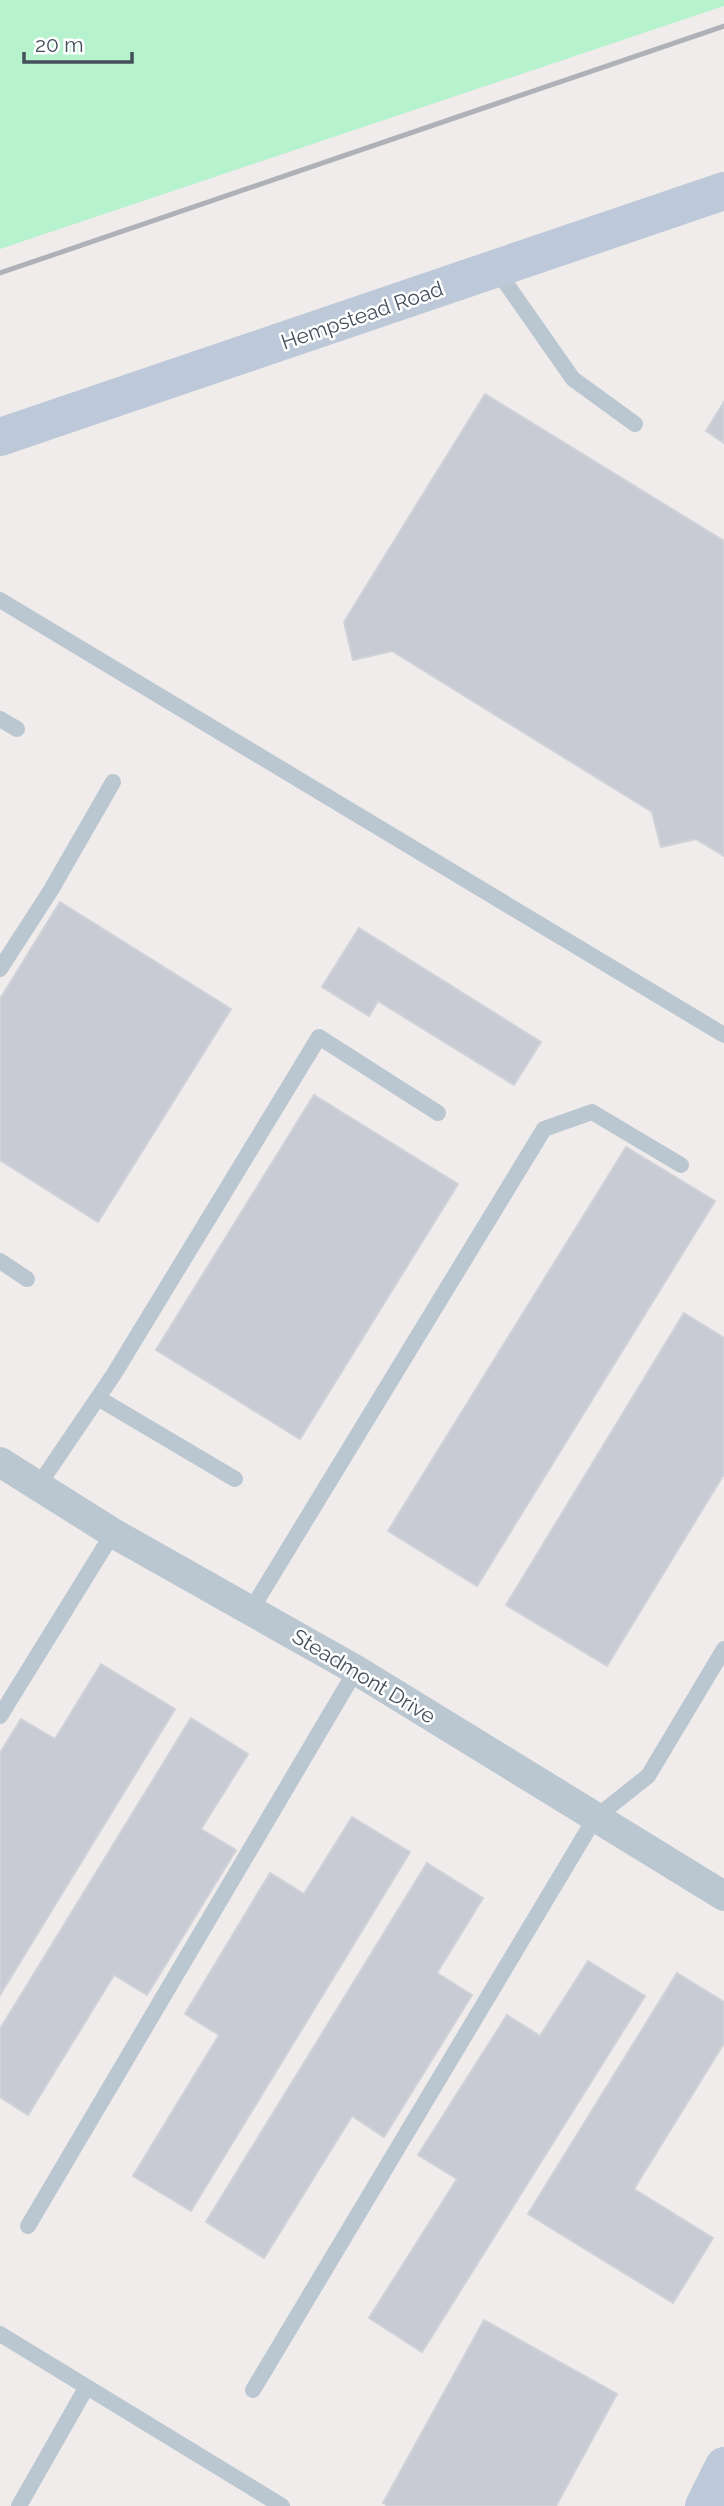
<svg xmlns="http://www.w3.org/2000/svg" width="724" height="2506" viewBox="0 0 724 2506" font-family="Raleway,sans-serif">
<style>
.green{fill:#b6f2ce}
.building{fill:#c8cbd3;stroke:#d0d2d9;stroke-width:2}
.lines{fill:none;stroke-linecap:round;stroke-linejoin:round}
.lane{stroke:#bbc7d0;stroke-width:16}
.street{stroke:#bbc7d0;stroke-width:30}
.secondary{stroke:#bdc9d8;stroke-width:38}
.rail{stroke:#aeb1b8;stroke-width:5}
.labels{text-anchor:middle;dominant-baseline:central;stroke-width:5;stroke-linejoin:round;paint-order:stroke}
.street-label{font-size:21px;fill:#43505b;stroke:#fff}
</style>
<rect width="100%" height="100%" fill="#f0ecec"/>
<path class="green" d="M 0,0 L 724,0 L 724,6 L 0,249 Z"/>
<path class="building" d="M 485,394 L 724,541 L 724,856 L 696,839 L 661,847 L 652,812 L 392,651 L 353,660 L 344,622 Z
M 724,402 L 724,443 L 706,431 Z
M 60,902 L 231,1009 L 98,1222 L 0,1160 L 0,999 Z
M 359,928 L 541,1042 L 514,1085 L 378,1001 L 369,1016 L 322,987 Z
M 314,1095 L 458,1184 L 300,1439 L 156,1350 Z
M 626,1147 L 715,1201 L 477,1586 L 388,1531 Z
M 684,1313 L 724,1338 L 724,1474 L 607,1666 L 506,1605 Z
M 101,1664 L 175,1709 L 0,1995 L 0,1753 L 21,1719 L 55,1739 Z
M 191,1718 L 248,1754 L 201,1829 L 236,1850 L 147,1995 L 114,1975 L 28,2115 L 0,2097 L 0,2029 Z
M 352,1817 L 410,1852 L 191,2211 L 133,2176 L 219,2035 L 185,2014 L 270,1873 L 304,1894 Z
M 427,1863 L 483,1898 L 437,1973 L 472,1995 L 384,2137 L 352,2116 L 264,2258 L 206,2222 Z
M 588,1961 L 645,1996 L 422,2352 L 369,2318 L 457,2179 L 418,2155 L 507,2015 L 540,2036 Z
M 677,1973 L 724,2002 L 724,2043 L 634,2189 L 713,2238 L 673,2303 L 528,2214 Z
M 484,2320 L 617,2394 L 556,2506 L 388,2506 L 383,2503 Z"/>
<g class="lines">
<path class="lane" d="M 496,269 L 573,379 L 635,424
M 0,600 L 724,1035
M 0,719 L 17,729
M 0,969 L 51,890 L 113,782
M 0,1261 L 27,1279
M 98,1398 L 235,1479
M 38,1486 L 114,1374 L 319,1037 L 438,1113
M 251,1610 L 544,1129 L 592,1112 L 681,1165
M 0,1716 L 113,1533
M 28,2226 L 356,1670
M 0,2334 L 282,2506
M 253,2390 L 595,1818 L 648,1776 L 724,1649
M 19,2506 L 86,2388"/>
<path class="street" d="M 0,1462 L 113,1533 L 356,1670 L 724,1896"/>
<path class="secondary" d="M 0,437 L 724,191
M 704,2506 L 724,2466"/>
<path class="rail" d="M 0,273 L 724,26"/>
</g>
<g class="labels">
<g class="street-label">
<text transform="translate(362 315) rotate(-19)">Hempstead Road</text>
<text transform="translate(364 1676) rotate(31)">Steadmont Drive</text>
</g>
</g>
<path d="M24 52v10h108v-10" fill="none" stroke="#43505b" stroke-width="3.5"/>
<text x="35" y="52" font-size="21" fill="#43505b" stroke="#ffffff" stroke-width="5" paint-order="stroke">20 m</text>
</svg>
